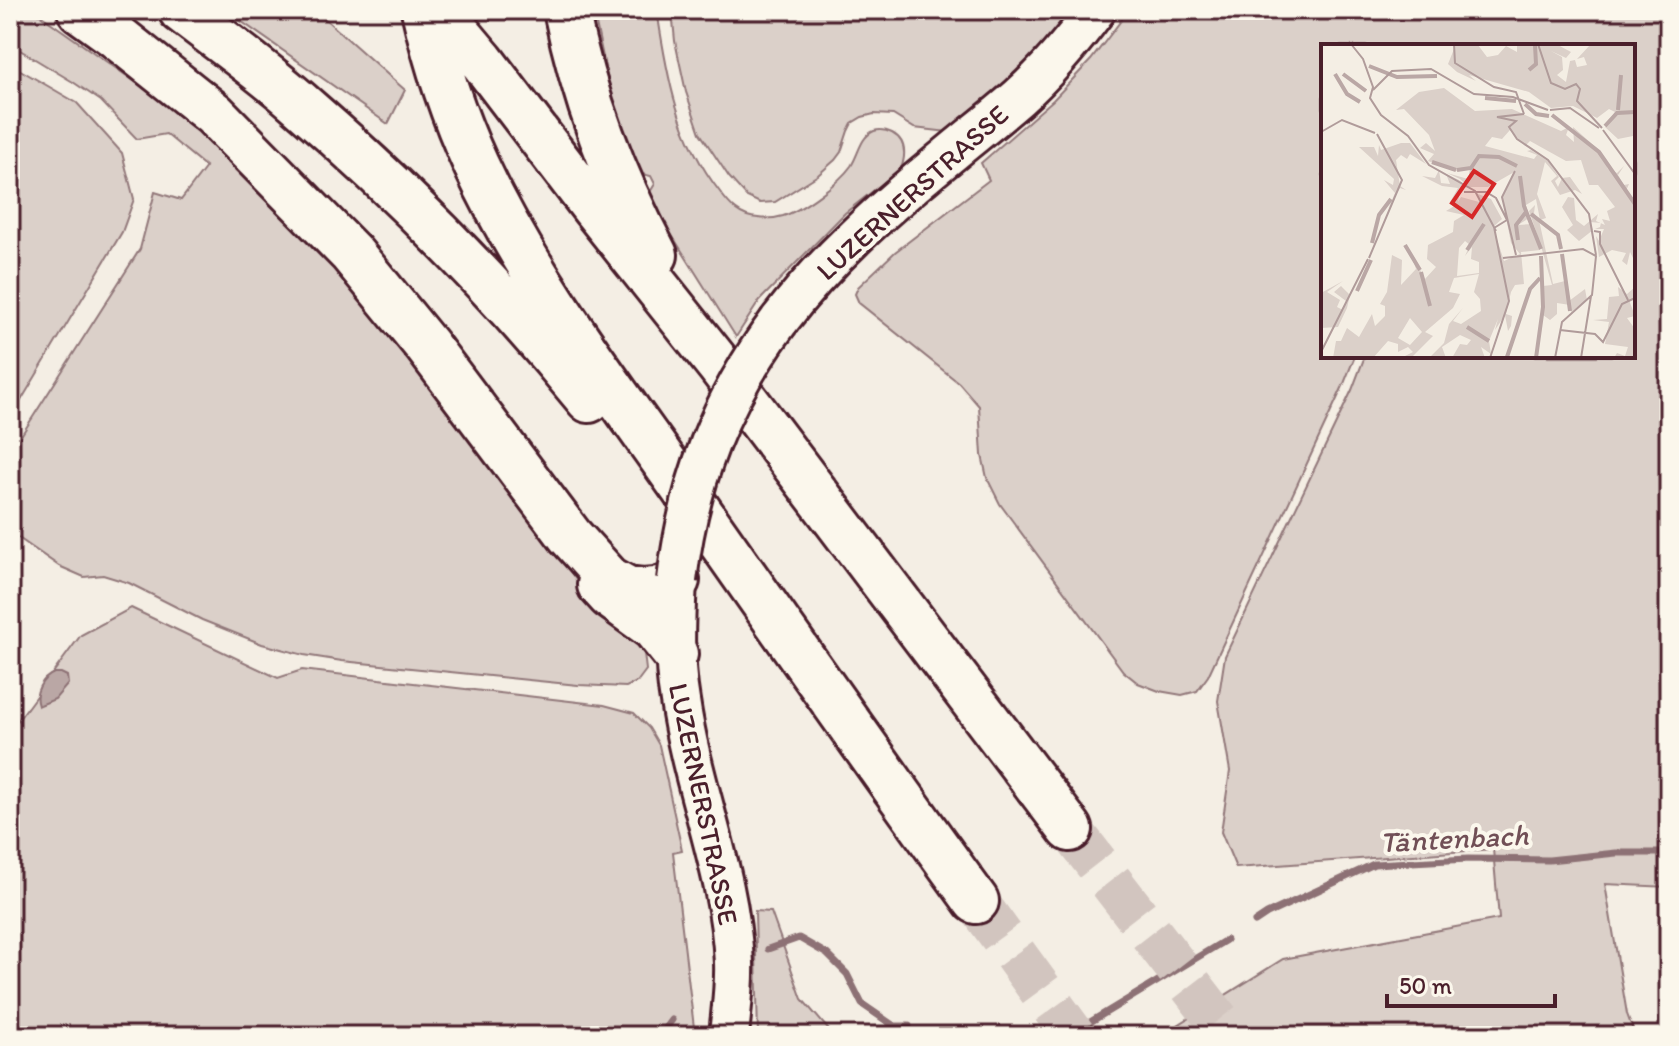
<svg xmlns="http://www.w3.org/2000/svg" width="1679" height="1046" viewBox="0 0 1679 1046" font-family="Itim,sans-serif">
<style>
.green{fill:#dbd0c9;stroke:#92787a;stroke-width:2}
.water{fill:#baa7a5;stroke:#8d7174;stroke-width:2}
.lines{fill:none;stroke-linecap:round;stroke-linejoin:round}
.stream{stroke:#8d7174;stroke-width:7}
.motorway-tunnel{stroke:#d2c5bf;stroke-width:44;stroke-dasharray:44 22;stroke-linecap:butt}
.secondary-casing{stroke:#4a1f2b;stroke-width:44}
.motorway-casing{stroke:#4a1f2b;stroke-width:50}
.secondary{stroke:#fbf7ec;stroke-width:38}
.motorway{stroke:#fbf7ec;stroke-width:44}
.secondary-bridge-casing{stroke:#4a1f2b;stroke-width:44;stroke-linecap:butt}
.secondary-bridge{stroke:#fbf7ec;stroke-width:38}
.labels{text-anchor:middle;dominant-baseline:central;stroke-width:8;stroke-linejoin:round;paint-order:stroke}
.street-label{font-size:28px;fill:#4a1f2b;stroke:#fbf7ec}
.water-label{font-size:30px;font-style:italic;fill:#714f56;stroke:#fbf7ec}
.inset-river{fill:none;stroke:#baa7a5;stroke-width:4}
.inset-road{fill:none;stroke:#b09b9a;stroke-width:2}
.view{fill:#d62828;fill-opacity:0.15;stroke:#d62828;stroke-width:4}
.inset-edge{fill:none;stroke:#4a1f2b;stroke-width:4}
</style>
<rect width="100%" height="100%" fill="#f4eee4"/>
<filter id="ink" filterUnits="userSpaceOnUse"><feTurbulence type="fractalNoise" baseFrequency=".0125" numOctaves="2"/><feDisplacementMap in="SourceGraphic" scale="16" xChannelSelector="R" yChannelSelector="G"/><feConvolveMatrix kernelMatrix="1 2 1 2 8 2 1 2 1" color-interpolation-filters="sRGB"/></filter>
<g filter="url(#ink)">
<path class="green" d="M 10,10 L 33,10 L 141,86 L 229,155 L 280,203 L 424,367 L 582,588 L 643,645 L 646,670 L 637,682 L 626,687 L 578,685 L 342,661 L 304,655 L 262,644 L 202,620 L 129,583 L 103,575 L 84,577 L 59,566 L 10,532 L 10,453 L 140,249 L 155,192 L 181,200 L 206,167 L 166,134 L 137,139 L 101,101 L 73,82 L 10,44 Z
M 225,10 L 315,10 L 405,90 L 388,124 Z
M 593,10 L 657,10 C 667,77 677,137 720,192 C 730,206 740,217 758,218 C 765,219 776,218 783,216 C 802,210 839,183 851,166 C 859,154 860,137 874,131 C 880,129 886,130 892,133 C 907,141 906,155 901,169 L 845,213 L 760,300 L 736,337 L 668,229 L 650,192 L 655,184 L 651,176 L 642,174 L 636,165 L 611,95 Z
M 672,10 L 1074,10 L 1032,57 L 984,102 L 948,132 L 914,128 L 893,115 L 874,114 L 862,117 L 852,123 L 848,131 L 841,152 L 835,160 L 818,175 L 775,202 L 760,203 L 747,197 L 729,177 L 700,133 L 686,92 L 675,41 Z
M 1129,10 L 1669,10 L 1669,887 L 1605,884 L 1627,1014 L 1635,1036 L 1153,1036 L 1173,1028 L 1283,959 L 1499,919 L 1493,849 L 1236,868 L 1221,832 L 1230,771 L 1218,701 L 1225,656 L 1352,390 L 1365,356 L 1633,356 L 1633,46 L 1323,46 L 1323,356 L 1355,356 L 1343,386 L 1208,676 L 1197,691 L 1182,695 L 1159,691 L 1138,683 L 1123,671 L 1000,504 L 987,478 L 982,455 L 979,406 L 959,383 L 859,303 L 855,294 L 858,287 L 895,252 L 989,180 L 981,163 L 1053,100 L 1091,60 Z
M 10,64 L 77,103 L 122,153 L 134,199 L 122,232 L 10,419 Z
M 131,608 L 278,678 L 302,670 L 604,705 L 634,713 L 649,728 L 659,745 L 682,850 L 673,852 L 695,1036 L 10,1036 L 10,731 L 81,635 Z
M 755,911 L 771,912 L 802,999 L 834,1036 L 758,1036 Z"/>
<path class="water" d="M 54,673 L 61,673 L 67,676 L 68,684 L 55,699 L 38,706 C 33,693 42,678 54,673 Z"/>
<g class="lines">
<path class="stream" d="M 1255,922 L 1267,914 L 1374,864 L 1468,859 L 1549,860 L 1616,853 L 1669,853
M 768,949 L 799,938 L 827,954 L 847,974 L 862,1004 L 894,1026 L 909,1026
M 940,1034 L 944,1036
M 660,1036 L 672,1020
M 1067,1036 L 1226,940"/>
<path class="motorway-tunnel" d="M 1070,829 L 1230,1036
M 976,901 L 1074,1036"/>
<g class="secondary-casing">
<path id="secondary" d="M 779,321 C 826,259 884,208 944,159 C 969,138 995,118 1019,97 C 1048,71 1073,41 1096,10
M 677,580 C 675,621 673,661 680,701 C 693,790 730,873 734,963 C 735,987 731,1012 729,1036"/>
</g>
<g class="motorway-casing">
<path id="motorway" d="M 80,10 L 116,36 L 214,114 L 351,253 L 427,346 L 570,536 L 609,579 L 627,589 L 644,591 L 656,590 L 666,587 L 677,580
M 181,10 C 220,40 259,68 296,100 C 402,191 500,291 589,400
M 424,10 C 436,63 453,115 476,165 C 532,286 616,392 692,501 C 786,635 880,769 976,901
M 439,10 L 482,61 L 594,208 L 719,365 L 1070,829
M 566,10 C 584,99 613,175 655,255
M 600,585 L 610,596 L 654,628 L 675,654"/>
</g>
<use href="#secondary" class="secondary"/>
<use href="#motorway" class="motorway"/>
<g class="secondary-bridge-casing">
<path id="secondary-bridge" d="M 677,580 C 689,480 719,402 779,321"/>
</g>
<use href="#secondary-bridge" class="secondary-bridge"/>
</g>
</g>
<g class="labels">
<g class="street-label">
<text transform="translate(912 192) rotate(-42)">LUZERNERSTRASSE</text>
<text transform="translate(704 804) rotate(78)">LUZERNERSTRASSE</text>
</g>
<g class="water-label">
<text transform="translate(1454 838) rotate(-3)">Täntenbach</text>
</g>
</g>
<g transform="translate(1321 44)">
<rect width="314" height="314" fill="#f4eee4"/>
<path d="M 135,0 L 157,1 L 166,13 L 177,11 L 185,2 L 196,8 L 196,0 L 235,0 L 250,8 L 245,14 L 230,7 L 241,13 L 242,26 L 236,31 L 245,38 L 249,17 L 254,16 L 256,23 L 266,21 L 263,13 L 256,15 L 269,1 L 314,0 L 314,97 L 312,92 L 297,95 L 284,83 L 294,68 L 288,65 L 276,74 L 252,62 L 230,64 L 208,48 L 148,31 L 155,37 L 136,28 L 127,20 ZM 123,44 L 154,67 L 191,65 L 240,87 L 248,83 L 245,91 L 253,98 L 252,83 L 279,107 L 287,125 L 296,129 L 303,122 L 297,131 L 303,141 L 308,140 L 305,147 L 314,157 L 314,218 L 309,208 L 306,221 L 301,217 L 305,209 L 291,206 L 278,213 L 275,192 L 278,197 L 283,185 L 274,185 L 279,183 L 280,179 L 269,178 L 272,186 L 258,197 L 246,186 L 252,181 L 241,163 L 247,153 L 253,154 L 255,176 L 263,182 L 277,170 L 275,177 L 284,181 L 281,175 L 289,177 L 286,167 L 294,163 L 277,141 L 268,141 L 260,116 L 245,117 L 209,97 L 204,102 L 189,86 L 181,95 L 171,93 L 164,102 L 213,115 L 216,111 L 206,107 L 210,106 L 227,117 L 238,133 L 234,137 L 237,143 L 241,134 L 249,133 L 261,150 L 254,146 L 239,151 L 230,137 L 236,132 L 224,118 L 216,150 L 225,174 L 219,176 L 215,155 L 205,161 L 208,174 L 197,181 L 211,180 L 217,193 L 208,167 L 214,161 L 213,169 L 218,176 L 232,240 L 244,237 L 248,257 L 264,245 L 266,256 L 250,268 L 249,261 L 236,259 L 236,270 L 229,276 L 222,271 L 222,242 L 231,241 L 218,195 L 219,206 L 200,208 L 203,240 L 194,241 L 190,248 L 185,270 L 191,272 L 190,282 L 187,287 L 184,271 L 174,286 L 177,275 L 168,297 L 170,310 L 160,303 L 164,314 L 131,314 L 139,300 L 146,301 L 150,296 L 139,291 L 121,303 L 125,314 L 108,314 L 123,299 L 128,280 L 142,264 L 132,277 L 140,280 L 160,267 L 159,255 L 153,248 L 158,230 L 133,234 L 128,248 L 139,250 L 132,264 L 104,288 L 112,292 L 90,314 L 80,314 L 92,308 L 87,303 L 77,308 L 77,300 L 67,297 L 52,314 L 12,314 L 15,297 L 20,297 L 26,284 L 38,293 L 51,270 L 54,282 L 64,272 L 64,262 L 59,260 L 66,248 L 71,211 L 81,216 L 80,241 L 95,225 L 88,205 L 104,235 L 115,223 L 106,215 L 107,201 L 132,188 L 133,177 L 143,171 L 125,167 L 135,161 L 129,158 L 137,144 L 121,142 L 101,132 L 114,134 L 118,126 L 120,139 L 129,140 L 125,130 L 138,136 L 146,143 L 139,146 L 137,158 L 140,153 L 158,158 L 157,150 L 170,155 L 181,175 L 172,183 L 183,217 L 199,210 L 190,199 L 181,153 L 195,127 L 167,143 L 148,143 L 139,135 L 126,129 L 147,135 L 149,125 L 135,127 L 107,117 L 113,110 L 99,104 L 105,99 L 114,107 L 108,91 L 83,65 L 75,66 L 98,48 ZM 144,197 L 149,201 L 144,212 L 151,203 L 150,215 L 158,218 L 158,229 L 136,232 L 138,204 ZM 89,274 L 101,288 L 89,301 L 77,294 ZM 80,99 L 89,99 L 105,120 L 89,110 L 86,115 L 80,111 L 75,116 L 79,142 L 85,146 L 79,144 L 67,165 L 74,149 L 63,136 L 72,141 L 73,135 L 38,103 L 53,103 L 57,112 L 58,101 L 60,106 ZM 22,237 L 6,248 L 19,256 L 16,263 L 22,266 L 25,257 L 13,248 L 20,242 L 29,251 L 26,264 L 17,283 L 0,284 L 0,249 ZM 297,243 L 306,250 L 314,243 L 314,255 L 308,256 L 314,272 L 306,274 L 314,285 L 314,314 L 293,314 L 296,309 L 304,312 L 307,303 L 284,300 L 288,278 L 272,276 L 286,275 L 288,253 L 298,252 Z" fill="#dbd0c9" fill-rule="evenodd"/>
<path class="inset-river" d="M 48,22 L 76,33 L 116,32M 208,26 L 215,20 L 214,1M 14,30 L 26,50 L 39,58M 22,30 L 45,47M 164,54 L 195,57M 204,60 L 215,70 L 228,72M 297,66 L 300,31M 231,71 L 278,108 L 314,160M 284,82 L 296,69 L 314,68M 111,118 L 135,126M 136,126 L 150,124 L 158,112 L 178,113 L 196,122M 199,132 L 203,162 L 220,205M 210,170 L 237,191 L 240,205M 197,196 L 195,181 L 205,168M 51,199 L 58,171 L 70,155M 84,201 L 99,226M 146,206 L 163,180M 241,210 L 249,267M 100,228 L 109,262M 36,247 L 50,216M 146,283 L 168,297M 186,313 L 209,245 L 219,234M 215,314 L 222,263 L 220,212"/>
<path class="inset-road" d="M 30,0 L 42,15 L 52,43 L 49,54 L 60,71 L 87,92 L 108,121 L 154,147 L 175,187M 133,0 L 134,19 L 173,43 L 195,48 L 203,70M 217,0 L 230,39 L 244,45 L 255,40 L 259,45 L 256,57 L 281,84M 52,46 L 71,27 L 110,25 L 153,50 L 192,53 L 227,66M 229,66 L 249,64 L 278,84M 203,70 L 176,73 L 195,77 L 188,83 L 196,95 L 227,116 L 268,170 L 275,211M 282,86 L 314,130M 0,88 L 21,76 L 54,89M 194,127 L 181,153 L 195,211M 143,148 L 165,148 L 175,154 L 186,176 L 173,184M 273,187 L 279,188 L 279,200 L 307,256M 48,214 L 81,136 L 56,90M 182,214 L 262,205 L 275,212 L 271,251 L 241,278 L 234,314M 239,286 L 274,290 L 282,298 L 301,260 L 314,254M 0,308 L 47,215M 169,314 L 188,257 L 173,183M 260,314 L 270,252"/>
<path class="view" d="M 153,127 L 173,140 L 151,173 L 131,159 Z"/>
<rect width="314" height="314" class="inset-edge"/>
</g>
<rect width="1679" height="1046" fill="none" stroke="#fbf7ec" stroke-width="40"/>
<rect x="20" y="20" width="1639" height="1006" fill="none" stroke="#4a1f2b" stroke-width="3" filter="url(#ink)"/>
<path d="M1387 994v12h168v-12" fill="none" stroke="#4a1f2b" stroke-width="4"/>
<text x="1399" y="994" font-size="24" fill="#4a1f2b" stroke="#fbf7ec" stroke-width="6" paint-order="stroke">50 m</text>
</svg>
